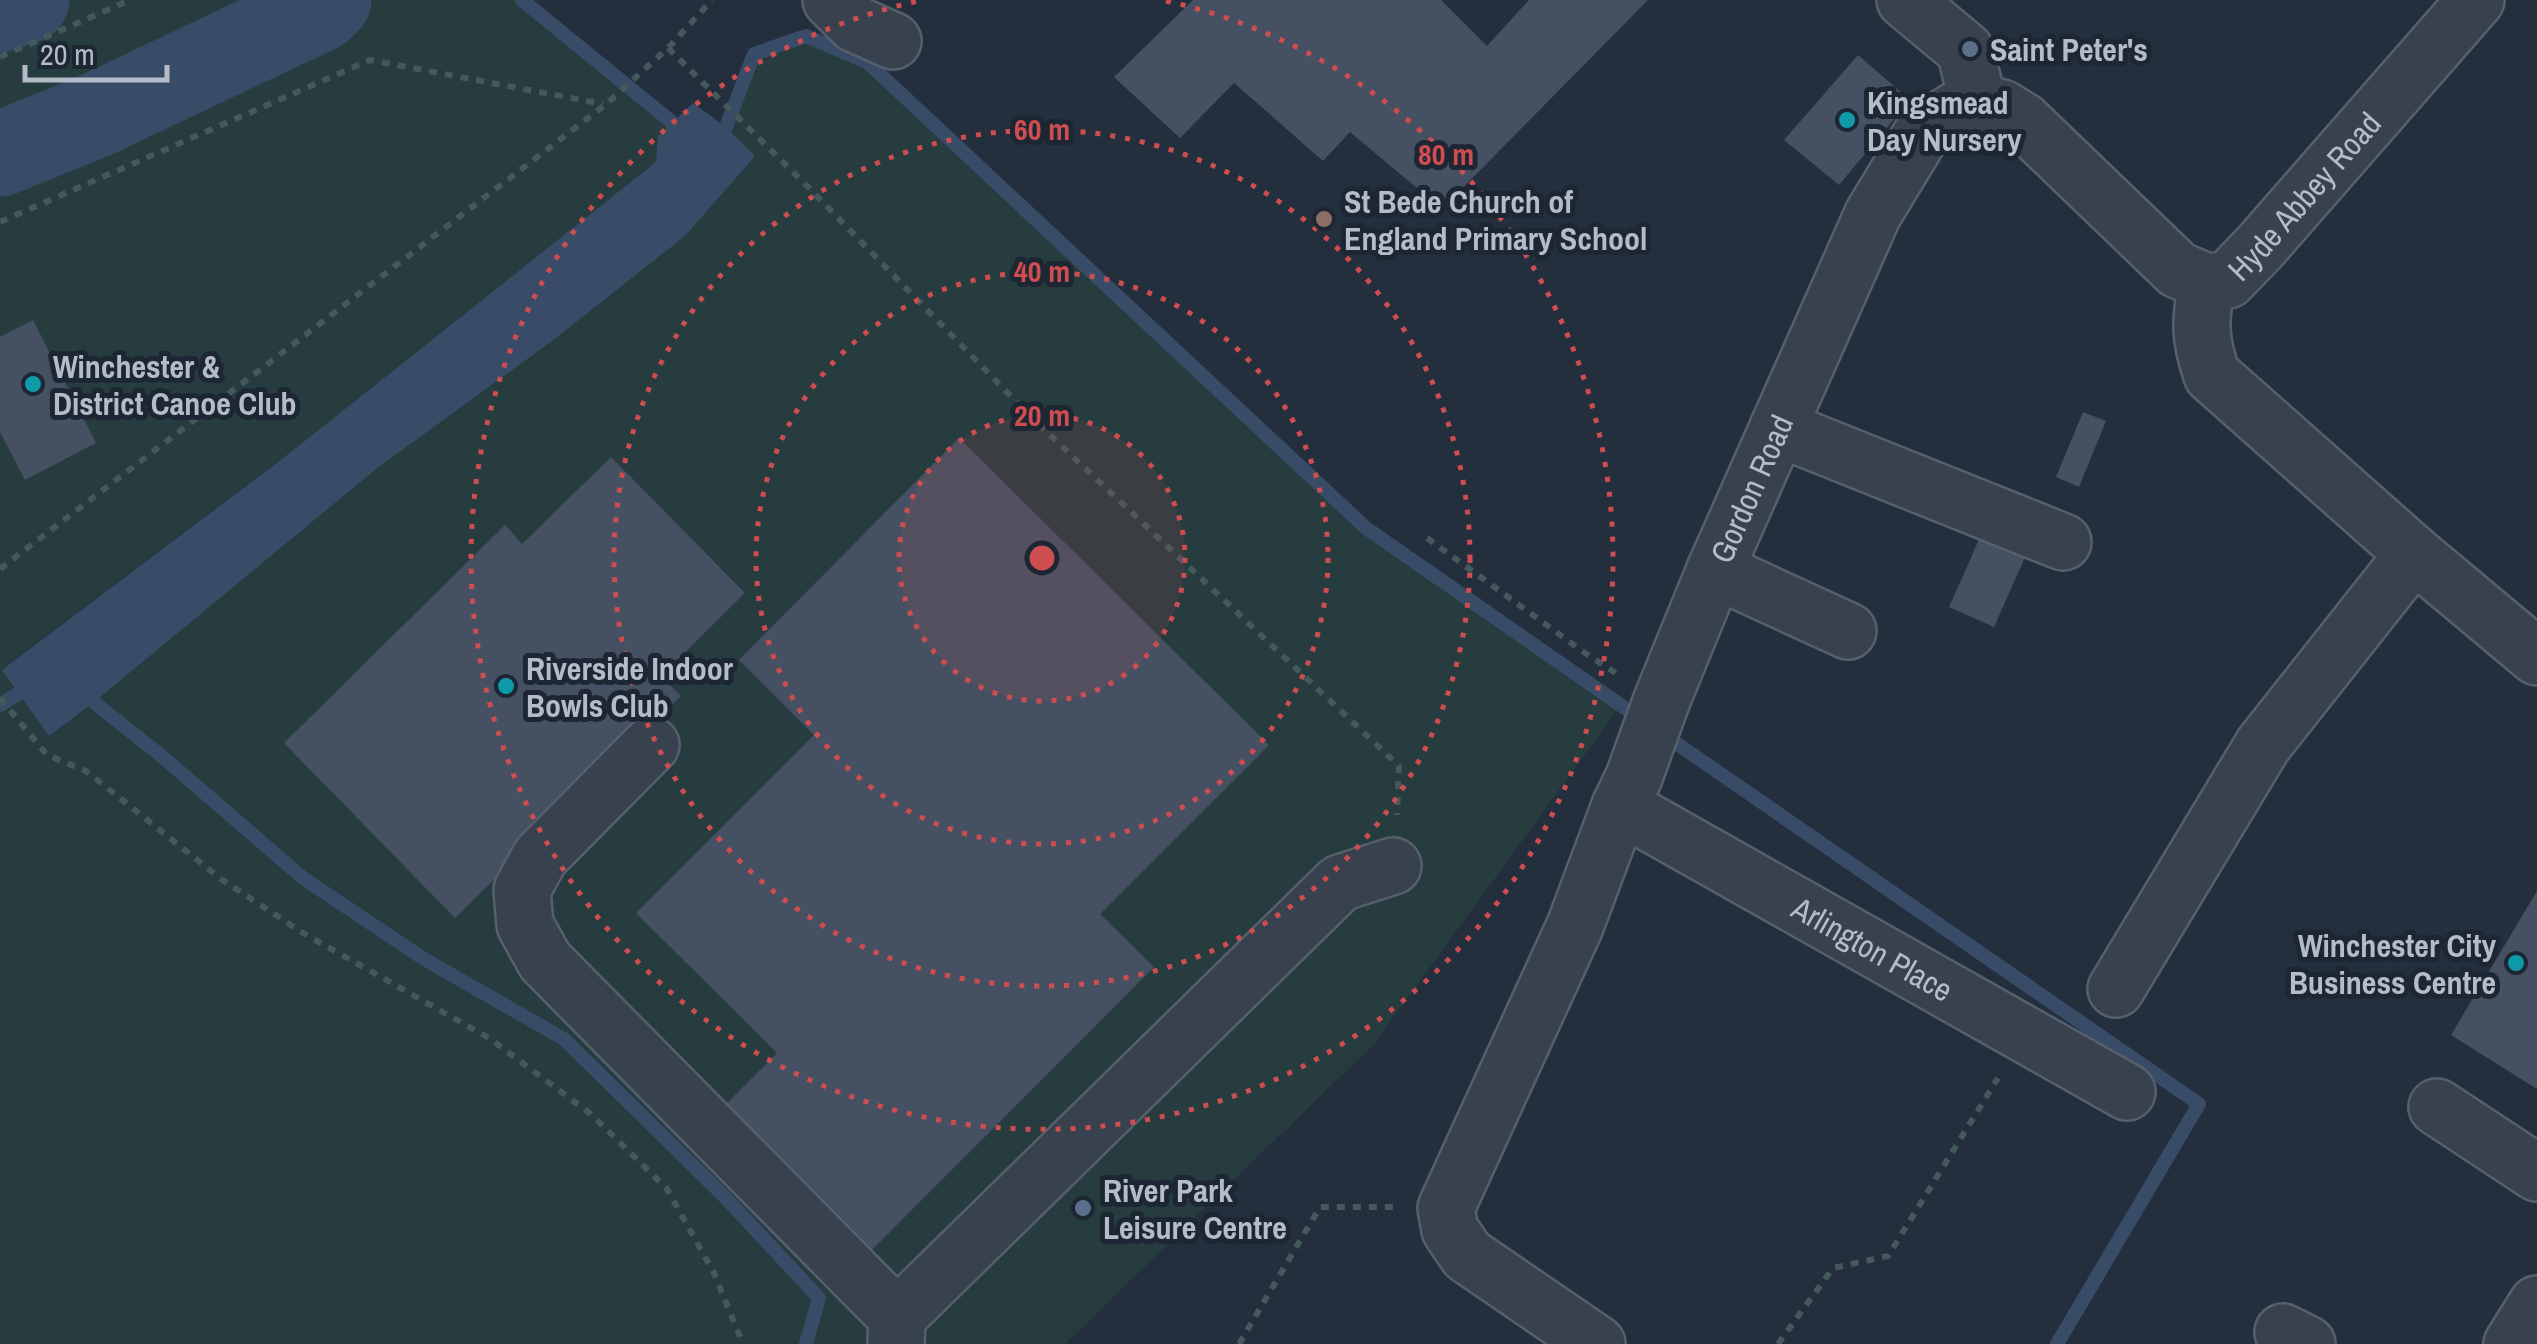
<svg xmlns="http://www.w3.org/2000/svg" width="2537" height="1344" viewBox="0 0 2537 1344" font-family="'Archivo Narrow',sans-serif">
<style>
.green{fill:#263c3f}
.water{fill:#394c67}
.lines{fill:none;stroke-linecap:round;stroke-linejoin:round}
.stream{stroke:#394c67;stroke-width:14}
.river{stroke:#394c67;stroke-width:85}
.building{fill:#455162}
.minor-casing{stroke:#565f6c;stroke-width:60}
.path{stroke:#44595c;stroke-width:6;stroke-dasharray:8 8;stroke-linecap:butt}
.minor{stroke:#38414e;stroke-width:55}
.ring{fill:none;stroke:#ce4d50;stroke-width:5;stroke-dasharray:5 10}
.service-dot{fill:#5c6f8a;stroke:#1d2633;stroke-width:4}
.culture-dot{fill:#0f9aa8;stroke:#1d2633;stroke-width:4}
.education-dot{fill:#8d6e63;stroke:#1d2633;stroke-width:4}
.labels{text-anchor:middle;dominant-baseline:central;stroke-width:10;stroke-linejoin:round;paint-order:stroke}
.poi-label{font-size:32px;font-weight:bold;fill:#b4bcc9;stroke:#1d2633;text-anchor:start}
.street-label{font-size:32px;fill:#b4bcc9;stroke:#1d2633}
.centre{fill:#ce4d50;stroke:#1d2633;stroke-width:5}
.ring-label{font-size:30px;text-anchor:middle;font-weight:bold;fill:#ce4d50;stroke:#1d2633;stroke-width:10;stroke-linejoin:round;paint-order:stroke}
</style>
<rect width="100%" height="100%" fill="#242f3e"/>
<path class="green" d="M 0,0 L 522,0 L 704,149 L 726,127 L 754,54 L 806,36 L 867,62 L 1366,528 L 1621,705 L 1374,1044 L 1065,1344 L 0,1344 Z"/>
<path class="water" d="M 693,103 L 726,127 L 755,156 L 685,236 L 552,341 L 376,469 L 94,702 L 49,736 L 2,670 L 272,467 L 656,162 L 658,136 Z"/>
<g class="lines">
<path class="stream" d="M 522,0 L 684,132
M 715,138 L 726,127 L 754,54 L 806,36 L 867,62 L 1366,528 L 1642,720
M 81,692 L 164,758 L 303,878 L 424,959 L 564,1039 L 725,1197 L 819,1298 L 806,1344
M 0,705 L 32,685
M 1660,732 L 2199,1104 L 2057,1344"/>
<path class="river" d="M 0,10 L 27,0
M 0,154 L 94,116 L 320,9 L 329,0"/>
</g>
<path class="building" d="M 1193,0 L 1441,0 L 1487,46 L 1529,0 L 1648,0 L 1442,209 L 1350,132 L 1323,161 L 1234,83 L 1180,138 L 1114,77 Z
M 1858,55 L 1910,100 L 1839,185 L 1784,140 Z
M 33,320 L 96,443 L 25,480 L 0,432 L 0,337 Z
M 2083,412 L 2106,421 L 2079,487 L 2056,477 Z
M 959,438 L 1269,745 L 1100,914 L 1154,967 L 864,1258 L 717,1113 L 777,1053 L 636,913 L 814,735 L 739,660 Z
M 611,457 L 745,593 L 661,676 L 681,696 L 455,918 L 284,743 L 505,525 L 522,544 Z
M 1981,535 L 2026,555 L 1994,627 L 1949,607 Z
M 2537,891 L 2537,1089 L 2451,1035 Z"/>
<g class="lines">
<g class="minor-casing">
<g id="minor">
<path d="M 831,0 L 855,24 L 893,41"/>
<path d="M 1905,0 L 1965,50 L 1978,102"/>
<path d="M 2207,282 C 2200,320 2199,338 2212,375 L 2414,554 L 2537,657"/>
<path d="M 1778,428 L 2063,542"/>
<path d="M 1715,570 L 1848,631"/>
<path d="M 651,745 L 540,857 L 522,890 L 525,925 L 545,961 L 897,1317"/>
<path id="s1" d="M 1620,806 L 2127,1092"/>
<path d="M 2116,989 L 2263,745 L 2414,554"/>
<path d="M 2437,1107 L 2537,1173"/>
<path d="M 2283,1332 L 2307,1344"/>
<path d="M 896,1344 L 897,1317 L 1340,883 L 1393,866"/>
<path id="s2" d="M 1597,1344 L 1467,1255 L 1450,1230 L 1446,1208 L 1575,926 L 1620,806 L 1634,777 L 1661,702 L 1715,570 L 1873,214 L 1924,130 L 1958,109 L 1978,102 L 2002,108 L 2023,121 L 2178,270 L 2207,282 L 2228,280 L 2259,248 L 2476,0"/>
<path d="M 2512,1344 L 2537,1304"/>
</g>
</g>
<path class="path" d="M 668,48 L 811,190 L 1030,416 L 1399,766 L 1397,815
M 0,57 L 130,0
M 0,222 L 370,60 L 603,104
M 1427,538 L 1585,653 L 1617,674
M 0,569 L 605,105 L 668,48 L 712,0
M 0,698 L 47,755 L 86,771 L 221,879 L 303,933 L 489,1038 L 591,1114 L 667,1189 L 714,1273 L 743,1344
M 1239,1344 L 1320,1207 L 1399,1207
M 1778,1344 L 1833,1268 L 1888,1256 L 1998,1078"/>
<use href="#minor" class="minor"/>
</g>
<circle cx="1042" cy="558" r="143" fill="#ce4d50" fill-opacity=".12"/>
<g class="ring">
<circle cx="1042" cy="558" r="143"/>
<circle cx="1042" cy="558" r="286"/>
<circle cx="1042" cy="558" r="428"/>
<path d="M1166 1A571 571 0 1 1 918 1"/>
</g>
<g class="service-dot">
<circle cx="1970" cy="49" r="10"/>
<circle cx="1083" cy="1208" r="10"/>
</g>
<g class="culture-dot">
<circle cx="1847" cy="120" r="10"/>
<circle cx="33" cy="384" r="10"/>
<circle cx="506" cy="686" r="10"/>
<circle cx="2516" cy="963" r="10"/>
</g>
<circle class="education-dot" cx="1324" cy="219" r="10"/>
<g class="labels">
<g class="poi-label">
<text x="1990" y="49">Saint Peter's</text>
<text x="1867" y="102">Kingsmead<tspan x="1867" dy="37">Day Nursery</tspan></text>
<text x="1344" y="201">St Bede Church of<tspan x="1344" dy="37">England Primary School</tspan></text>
<text x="53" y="366">Winchester &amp;<tspan x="53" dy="37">District Canoe Club</tspan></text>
<text x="526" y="668">Riverside Indoor<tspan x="526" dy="37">Bowls Club</tspan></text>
<text x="2496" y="945" text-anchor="end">Winchester City<tspan x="2496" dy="37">Business Centre</tspan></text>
<text x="1103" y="1190">River Park<tspan x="1103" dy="37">Leisure Centre</tspan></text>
</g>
<g class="street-label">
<text stroke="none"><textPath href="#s2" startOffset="1882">Hyde Abbey Road</textPath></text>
<text stroke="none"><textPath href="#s2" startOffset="992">Gordon Road</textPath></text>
<text stroke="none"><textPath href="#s1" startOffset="290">Arlington Place</textPath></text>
</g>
</g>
<circle cx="1042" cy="558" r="15" class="centre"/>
<g class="ring-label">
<text x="1042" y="140">60 m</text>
<text x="1446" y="165">80 m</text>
<text x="1042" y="282">40 m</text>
<text x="1042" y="426">20 m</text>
</g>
<path d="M25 65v15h142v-15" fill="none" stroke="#b4bcc9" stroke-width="5"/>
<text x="40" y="65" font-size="30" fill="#b4bcc9" stroke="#1d2633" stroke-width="8" paint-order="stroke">20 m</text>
</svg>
